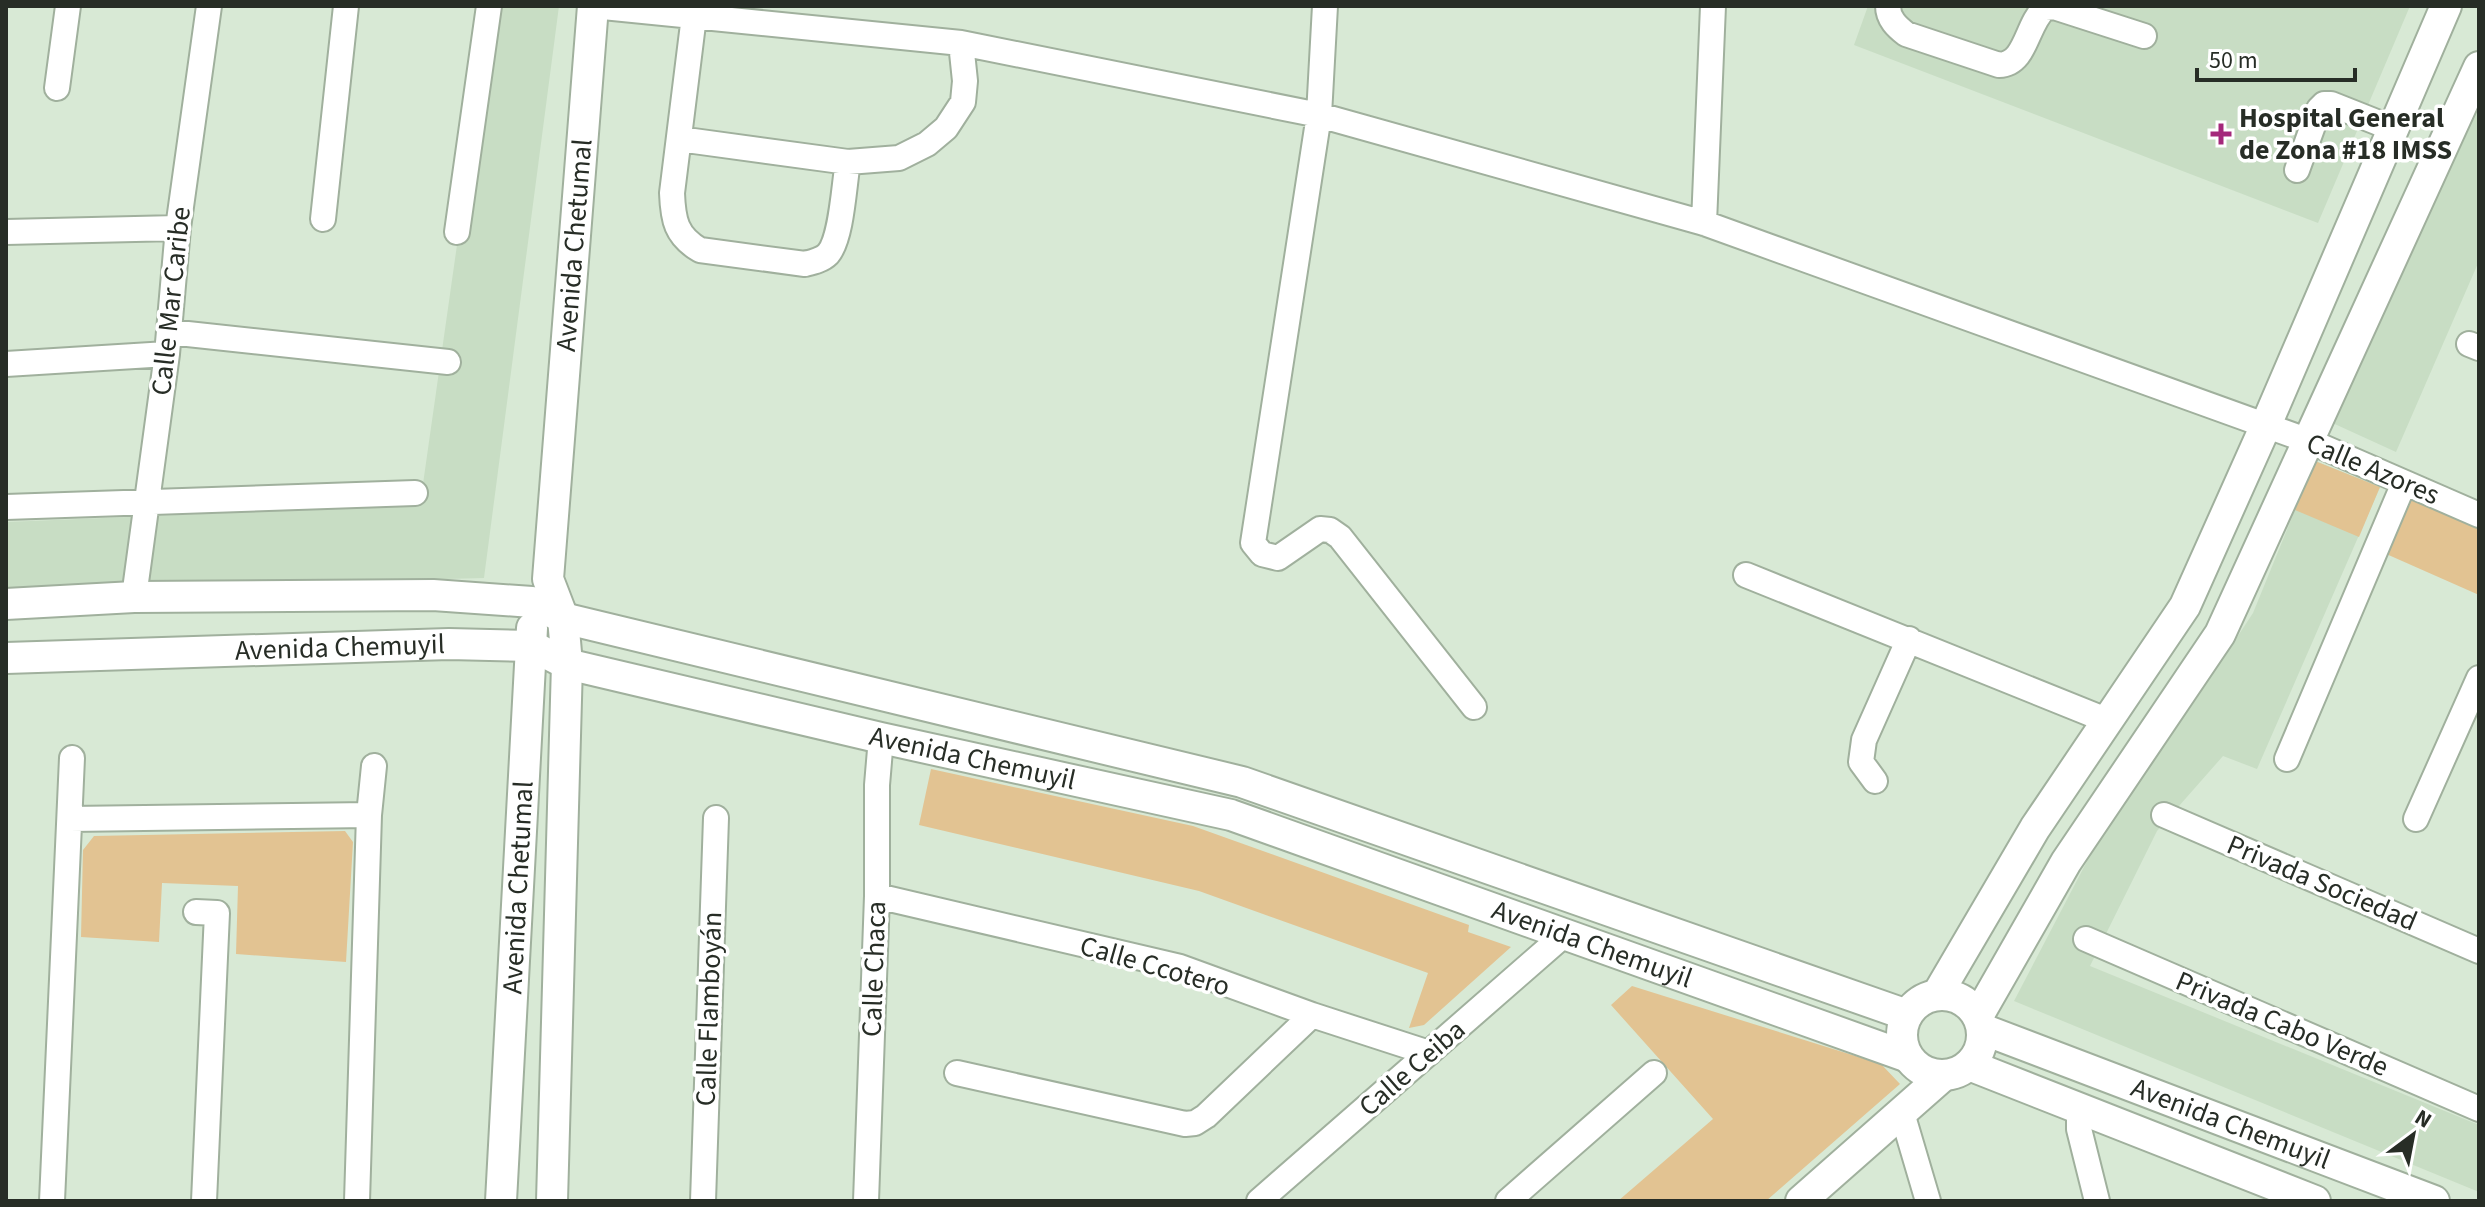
<svg xmlns="http://www.w3.org/2000/svg" width="2485" height="1207" viewBox="0 0 2485 1207" font-family="'Source Sans 3',sans-serif">
<style>
.built{fill:#c8ddc4}
.green{fill:#e2c392}
.lines{fill:none;stroke-linecap:round;stroke-linejoin:round}
.minor-casing{stroke:#a0b09d;stroke-width:28}
.major-casing{stroke:#a0b09d;stroke-width:34}
.minor{stroke:#fff;stroke-width:24}
.major{stroke:#fff;stroke-width:30}
.poi-dot{fill:#a4287b;stroke:#fff;stroke-width:3}
.labels{text-anchor:middle;dominant-baseline:central;stroke-width:7;stroke-linejoin:round;paint-order:stroke}
.poi-label{font-size:28px;font-weight:bold;fill:#272d26;stroke:#fff;text-anchor:start}
.street-label{font-size:28px;fill:#272d26;stroke:#fff}
</style>
<rect width="100%" height="100%" fill="#d8e9d5"/>
<path class="built" d="M 491,6 L 559,6 L 484,578 L 6,591 L 6,522 L 420,505 Z
M 1868,6 L 2410,6 L 2318,223 L 1854,45 Z
M 2479,62 L 2479,261 L 2396,452 L 2315,415 Z
M 2315,461 L 2380,487 L 2257,769 L 2223,756 L 2157,831 L 2090,966 L 2479,1125 L 2479,1192 L 2014,1001 L 2108,821 L 2195,701 L 2253,613 Z"/>
<path class="green" d="M 2315,461 L 2380,487 L 2359,537 L 2295,510 Z
M 2408,498 L 2479,529 L 2479,595 L 2384,553 Z
M 931,769 L 1193,826 L 1469,925 L 1468,932 L 1511,947 L 1424,1025 L 1409,1028 L 1428,973 L 1199,891 L 919,825 Z
M 345,831 L 353,842 L 346,962 L 236,954 L 238,886 L 162,883 L 159,942 L 81,937 L 83,850 L 94,836 Z
M 1632,986 L 1881,1064 L 1900,1084 L 1766,1201 L 1618,1201 L 1713,1119 L 1611,1005 Z"/>
<g class="lines">
<g class="minor-casing">
<path id="minor" d="M 593,6 L 961,43 L 1319,115 L 1704,223 L 2309,441 L 2479,515
M 1325,6 L 1319,115 L 1253,543 L 1262,554 L 1278,558 L 1320,529 L 1330,530 L 1340,537 L 1474,707
M 1888,6 C 1888,19 1897,27 1906,34 L 1999,65 C 2027,64 2026,24 2045,8 L 2054,7 L 2144,36
M 694,16 L 672,193 C 673,220 676,236 700,250 L 805,264 C 813,262 822,260 828,254 C 842,238 844,183 848,162
M 57,88 L 68,6
M 679,139 L 848,162 L 899,158 L 927,144 L 946,128 L 963,102 L 965,81 L 961,43
M 2297,170 L 2319,109 L 2324,104 L 2331,104 L 2394,129
M 323,219 L 346,6
M 1704,223 L 1713,6
M 6,232 L 178,228
M 457,232 L 489,6
M 169,332 L 448,362
M 2469,344 L 2479,348
M 6,364 L 167,354
M 6,507 L 415,493
M 1746,575 L 2106,720
M 134,597 L 167,354 L 178,228 L 209,6
M 2287,759 L 2404,483
M 1875,781 L 1861,762 L 1864,740 L 1909,639
M 2164,815 L 2479,951
M 70,819 L 369,815
M 2416,819 L 2479,678
M 877,896 L 1180,967 L 1312,1015 L 1429,1053
M 196,912 L 217,913 L 204,1201
M 2086,939 L 2479,1109
M 957,1073 L 1185,1124 L 1195,1123 L 1206,1116 L 1312,1015
M 2079,1109 L 2079,1129 L 2097,1201
M 1902,1113 L 1928,1201
M 52,1201 L 72,758
M 357,1201 L 369,815 L 374,766
M 703,1201 L 716,818
M 866,1201 L 877,896 L 877,785 L 881,738
M 1259,1201 L 1565,934
M 1508,1201 L 1654,1073"/>
</g>
<g class="major-casing">
<g id="major">
<path d="M 6,604 L 134,597 L 433,595 L 532,602 L 563,618 L 1242,782 L 1907,1015"/>
<path id="s1" d="M 6,658 L 449,644 L 532,646 L 567,664 L 881,738 L 1231,815 L 1908,1057"/>
<path d="M 1937,995 L 2035,828 L 2185,606 L 2266,425 L 2446,6"/>
<circle cx="1942" cy="1035" r="40"/>
<path d="M 1978,1016 L 2066,862 L 2220,634 L 2479,67"/>
<path id="s2" d="M 1982,1029 L 2434,1201"/>
<path d="M 1969,1065 L 2315,1201"/>
<path id="s3" d="M 501,1201 L 532,628"/>
<path id="s4" d="M 552,1201 L 567,664 L 563,618 L 548,579 L 593,6"/>
<path d="M 1801,1201 L 1944,1075"/>
</g>
</g>
<use href="#minor" class="minor"/>
<use href="#major" class="major"/>
</g>
<path class="poi-dot" d="M2217 122h8v8h8v8h-8v8h-8v-8h-8v-8h8z"/>
<g class="labels">
<g class="poi-label">
<text x="2239" y="118">Hospital General<tspan x="2239" dy="32">de Zona #18 IMSS</tspan></text>
</g>
<g class="street-label">
<text stroke="none"><textPath href="#s4" startOffset="960">Avenida Chetumal</textPath></text>
<text transform="translate(171 301) rotate(-84)">Calle Mar Caribe</text>
<text transform="translate(2373 469) rotate(23)">Calle Azores</text>
<text stroke="none"><textPath href="#s1" startOffset="334">Avenida Chemuyil</textPath></text>
<text stroke="none"><textPath href="#s1" startOffset="982">Avenida Chemuyil</textPath></text>
<text transform="translate(2322 883) rotate(23)">Privada Sociedad</text>
<text stroke="none"><textPath href="#s3" startOffset="314">Avenida Chetumal</textPath></text>
<text stroke="none"><textPath href="#s1" startOffset="1630">Avenida Chemuyil</textPath></text>
<text transform="translate(1155 966) rotate(16)">Calle Ccotero</text>
<text transform="translate(874 969) rotate(-88)">Calle Chaca</text>
<text transform="translate(709 1009) rotate(-88)">Calle Flamboyán</text>
<text transform="translate(2282 1024) rotate(23)">Privada Cabo Verde</text>
<text transform="translate(1412 1068) rotate(-41)">Calle Ceiba</text>
<text stroke="none"><textPath href="#s2" startOffset="266">Avenida Chemuyil</textPath></text>
</g>
</g>
<rect width="2485" height="1207" fill="none" stroke="#272d26" stroke-width="16"/>
<g transform="translate(2413 1135) rotate(32)" stroke="#ffffff" stroke-width="6" paint-order="stroke">
<path d="M0-6L14 30L0 20L-14 30Z" fill="#272d26"/>
<text y="-12" font-size="22" font-weight="bold" text-anchor="middle" fill="#272d26">N</text>
</g>
<path d="M2197 68v12h158v-12" fill="none" stroke="#272d26" stroke-width="4"/>
<text x="2209" y="68" font-size="24" fill="#272d26" stroke="#ffffff" stroke-width="6" paint-order="stroke">50 m</text>
</svg>
